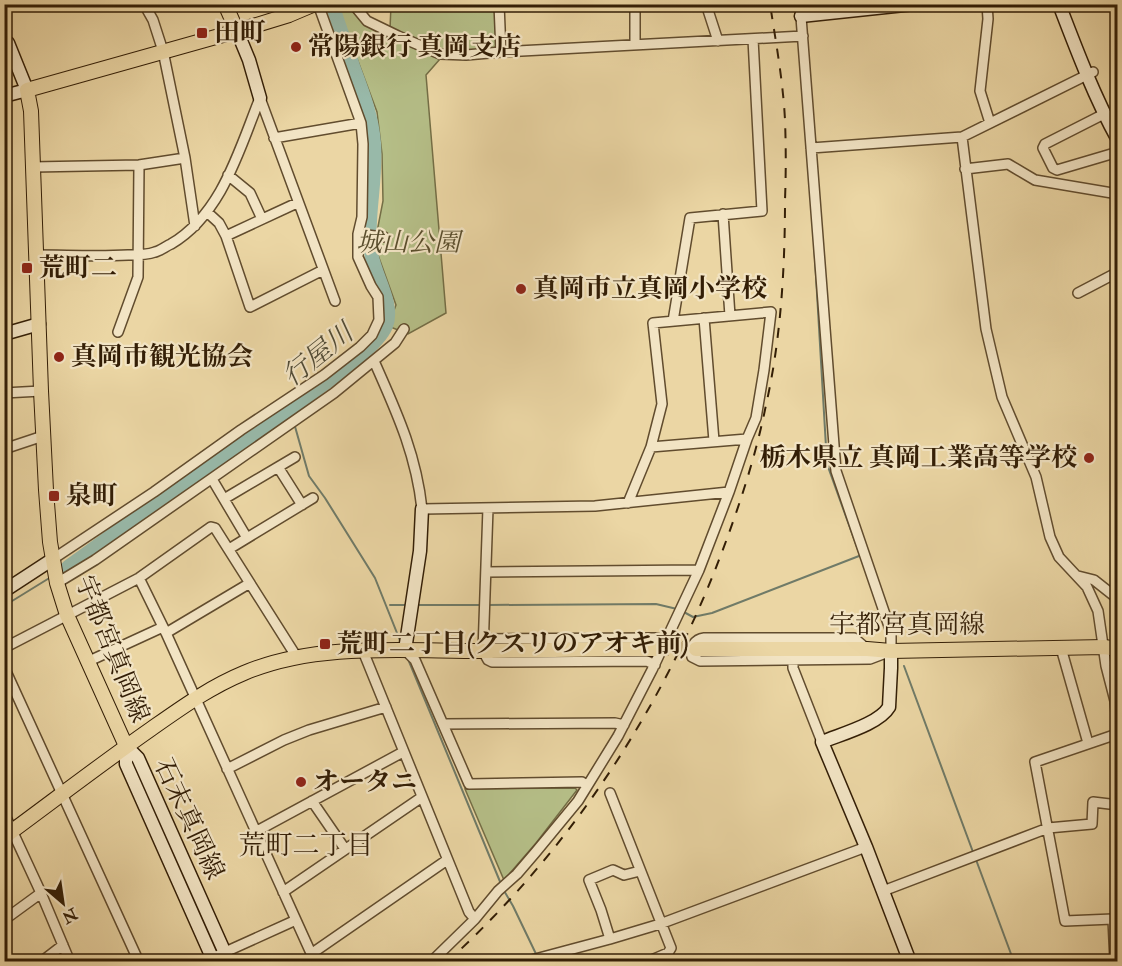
<svg xmlns="http://www.w3.org/2000/svg" width="1122" height="966" viewBox="0 0 1122 966" font-family="'IM FELL Double Pica','Noto Serif JP',serif">
<style>
.green{fill:#b5be87;stroke:#746e46;stroke-width:1.5}
.lines{fill:none;stroke-linecap:round;stroke-linejoin:round}
.stream{stroke:#707b68;stroke-width:2}
.river{stroke:#98b9a9;stroke-width:14}
.primary-tunnel{stroke:#c6b184;stroke-width:14;stroke-dasharray:14 7;stroke-linecap:butt}
.street-casing{stroke:#614c2e;stroke-width:12}
.secondary-casing{stroke:#331e06;stroke-width:15}
.primary-casing{stroke:#331e06;stroke-width:16}
.street{stroke:#f2e4c4;stroke-width:9}
.secondary{stroke:#f2e4c4;stroke-width:12}
.primary{stroke:#ebd6a4;stroke-width:14}
.rail{stroke:#331e06;stroke-width:2;stroke-dasharray:10 10;stroke-linecap:butt}
.poi-dot{fill:#8f2418;stroke:#f2e4c4;stroke-width:2}
.labels{text-anchor:middle;dominant-baseline:central;stroke-width:4.5;stroke-linejoin:round;paint-order:stroke}
.poi-label{font-size:26px;font-weight:bold;fill:#331e06;stroke:#f2e4c4;text-anchor:start}
.park-label{font-size:26px;font-style:italic;fill:#5a4e2d;stroke:#f2e4c4}
.street-label{font-size:26px;fill:#331e06;stroke:#f2e4c4}
.water-label{font-size:27px;font-style:italic;fill:#514c37;stroke:#f2e4c4}
.neighbourhood-label{font-size:27px;fill:#331e06;stroke:#f2e4c4}
</style>
<rect width="100%" height="100%" fill="#ebd6a4"/>
<filter id="stains"><feTurbulence type="fractalNoise" baseFrequency=".00333" numOctaves="4"/><feColorMatrix values="0 0 0 0 .2 0 0 0 0 .09 0 0 0 0 .02 0 0 0 .5 -.17"/></filter>
<radialGradient id="worn" r=".72"><stop offset=".6" stop-color="#630" stop-opacity="0"/><stop offset="1" stop-color="#630" stop-opacity=".3"/></radialGradient>
<path class="green" d="M 337,5 L 347,5 L 363,23 L 381,34 L 440,59 L 426,75 L 446,313 L 408,334 L 388,326 L 396,305 L 378,255 L 375,242 L 383,201 L 382,154 L 377,112 Z
M 391,5 L 495,5 L 498,43 L 494,49 C 477,50 460,52 443,49 C 424,45 407,36 390,29 Z
M 575,788 L 577,790 L 536,843 L 504,880 L 465,789 Z"/>
<g class="lines">
<path class="stream" d="M 813,225 L 827,464 L 866,572
M 290,410 L 292,418
M 294,423 L 309,476 L 325,498 L 375,578 L 401,643
M 61,572 L 68,567
M 390,605 L 408,605
M 416,605 L 483,605
M 488,605 L 656,604 L 677,609
M 4,606 L 51,577
M 682,611 L 693,617 L 712,613 L 859,556
M 408,659 L 501,884
M 904,666 L 973,852
M 975,857 L 1014,962
M 503,889 L 513,906 L 537,956"/>
<path class="river" d="M 68,567 C 102,543 134,518 168,495 C 216,461 265,428 312,393 C 332,378 377,347 386,326 C 395,304 374,275 371,252 C 366,218 377,179 374,143 C 372,117 363,93 354,69 C 347,47 339,26 332,4"/>
<path class="primary-tunnel" d="M 655,649 L 696,649"/>
<g class="street-casing">
<path id="street" d="M 144,4 L 153,20 L 163,51 L 185,158 L 195,226
M 353,4 L 367,21 L 398,36 L 440,54 L 466,55 L 501,52 L 803,36
M 499,4 L 501,52
M 706,4 L 718,41
M 800,4 L 836,471 L 891,632 L 891,651 L 870,659 L 700,661 L 692,657 C 689,648 695,639 704,638 L 854,638 L 867,649
M 987,4 L 988,19 L 980,91 L 990,123
M 635,45 L 635,4
M 260,98 L 335,301
M 1104,114 L 1045,144 L 1043,148 L 1053,168 L 1057,170 L 1118,152
M 962,137 L 986,329 L 1002,397 L 1036,477 L 1050,537 L 1059,557 L 1087,587 L 1098,611 L 1106,666 L 1115,701 L 1118,734
M 274,138 L 361,123
M 811,148 L 962,137 L 1093,72
M 33,167 L 139,165 L 185,158
M 965,169 L 1008,164 L 1035,180 L 1118,194
M 228,175 L 250,193 L 262,219
M 207,212 L 219,223 L 226,236 L 250,307 L 323,270
M 723,214 L 730,316
M 358,234 L 384,237
M 226,236 L 297,203
M 36,255 C 67,255 97,257 128,255 C 136,255 147,255 155,252 C 160,251 166,246 171,244 C 222,214 239,150 260,98
M 1078,293 L 1118,272
M 704,318 L 714,441
M 673,321 L 690,218 L 762,211 L 753,39
M 118,332 L 138,277 L 139,165
M 374,361 C 396,411 416,453 422,509 L 595,506 L 729,492
M 4,393 L 41,391
M 4,449 L 43,436
M 278,467 L 302,505
M 212,479 L 247,538
M 224,499 L 295,457
M 628,503 L 651,447 L 662,404 L 653,323 L 771,312 L 764,370 L 756,418 L 747,439
M 488,508 L 483,651 L 488,660 L 492,662 L 647,661 L 655,665
M 229,549 L 313,498
M 53,559 L 154,492 L 241,430 L 324,375 L 360,347 L 372,335 L 379,320 L 378,297 L 371,286 L 358,257 L 358,234 L 362,217 L 363,144 L 361,123 L 318,4
M 487,572 L 699,570
M 1078,576 L 1094,580 L 1118,599
M 139,578 L 166,633 L 315,962
M 57,583 L 95,560 L 334,393 L 395,343 L 404,329
M 166,633 L 250,583
M 484,639 L 655,638 L 665,640
M 4,648 L 139,578 L 211,527 L 215,528 L 296,656
M 1061,648 L 1088,743
M 405,650 L 415,660 L 469,784 L 582,782 L 587,786
M 363,651 L 469,912 L 475,919
M 793,661 L 793,668 L 822,742
M 87,662 L 163,627
M 4,667 L 139,962
M 444,724 L 615,723 L 624,725
M 227,769 L 284,740 L 309,730 L 386,707
M 610,793 L 671,948 L 668,953 L 647,962
M 312,801 L 345,849
M 4,813 L 41,893 L 70,962
M 255,832 L 403,752
M 883,891 L 1048,828 L 1092,824 L 1093,802 L 1118,805
M 283,892 L 422,797
M 4,920 L 41,893
M 610,939 L 601,910 L 589,880 L 613,870 L 624,875 L 640,871
M 311,954 L 447,860
M 41,962 L 63,945
M 203,962 L 296,920
M 431,962 L 475,919 L 498,891 L 517,874 L 535,853 L 578,801 L 618,736 L 652,670 L 699,570 L 729,492 L 747,439 L 651,447
M 524,962 L 610,939 L 660,924 L 866,847
M 1115,962 L 1113,919 L 1065,921 L 1035,762 L 1117,734"/>
</g>
<g class="secondary-casing">
<path id="secondary" d="M 1059,4 C 1077,51 1094,96 1118,140
M 801,16 L 914,4
M 237,31 L 249,60 L 260,98
M 4,96 L 27,90 L 8,43
M 4,334 L 39,324
M 4,591 L 53,559
M 405,650 L 420,551 L 422,509
M 891,651 L 891,668 L 889,707 C 879,724 841,734 822,742 L 866,847 L 910,962
M 126,746 L 138,758 L 229,962
M 126,746 L 126,764 L 214,962"/>
</g>
<g class="primary-casing">
<path id="primary" d="M 225,4 L 237,31
M 696,649 L 867,649 L 891,651 L 1104,647 L 1118,649
M 126,746 L 67,615 L 57,583 L 50,542 L 46,490 L 41,391 L 31,111 L 27,90 L 237,31 L 289,15 L 315,4
M 4,837 C 53,801 101,764 151,729 C 181,708 210,687 244,673 C 316,642 405,651 482,651 C 540,650 597,649 655,649"/>
</g>
<use href="#street" class="street"/>
<use href="#secondary" class="secondary"/>
<use href="#primary" class="primary"/>
<path class="rail" d="M 447,962 C 571,849 663,708 722,552 C 740,504 756,455 766,405 C 781,339 785,267 785,200 C 786,173 786,147 785,120 C 783,81 776,43 770,4"/>
</g>
<g class="poi-dot">
<rect x="196" y="27" width="12" height="12" rx="3"/>
<circle cx="296" cy="47" r="6"/>
<rect x="21" y="262" width="12" height="12" rx="3"/>
<circle cx="521" cy="289" r="6"/>
<circle cx="59" cy="357" r="6"/>
<circle cx="1089" cy="458" r="6"/>
<rect x="48" y="490" width="12" height="12" rx="3"/>
<rect x="319" y="638" width="12" height="12" rx="3"/>
<circle cx="301" cy="782" r="6"/>
</g>
<g class="labels">
<g class="poi-label">
<text x="214" y="33">田町</text>
<text x="308" y="47">常陽銀行 真岡支店</text>
<text x="39" y="268">荒町二</text>
<text x="533" y="289">真岡市立真岡小学校</text>
<text x="71" y="357">真岡市観光協会</text>
<text x="1077" y="458" text-anchor="end">栃木県立 真岡工業高等学校</text>
<text x="66" y="496">泉町</text>
<text x="337" y="644">荒町二丁目(クスリのアオキ前)</text>
<text x="313" y="782">オータニ</text>
</g>
<g class="park-label">
<text x="408" y="243">城山公園</text>
</g>
<g class="street-label">
<text x="907" y="625">宇都宮真岡線</text>
<text transform="translate(112 649) rotate(68)">宇都宮真岡線</text>
<text transform="translate(189 819) rotate(65)">石末真岡線</text>
</g>
<g class="water-label">
<text transform="translate(318 355) rotate(-39)">行屋川</text>
</g>
<g class="neighbourhood-label">
<text x="306" y="845">荒町二丁目</text>
</g>
</g>
<rect width="1122" height="966" fill="none" stroke="#ebd6a4" stroke-width="24"/>
<rect x="6" y="6" width="1110" height="954" fill="none" stroke="#331e06" stroke-width="3"/>
<rect x="12" y="12" width="1098" height="942" fill="none" stroke="#331e06" stroke-width="1.5"/>
<g transform="translate(63 903) rotate(151)" stroke="#f2e4c4" stroke-width="4.5" paint-order="stroke">
<path d="M0-4.5L10 22L0 15L-10 22Z" fill="#331e06"/>
<text y="-9" font-size="16" font-weight="bold" text-anchor="middle" fill="#331e06">N</text>
</g>
<rect width="100%" height="100%" filter="url(#stains)"/>
<rect width="100%" height="100%" fill="url(#worn)"/>
</svg>
